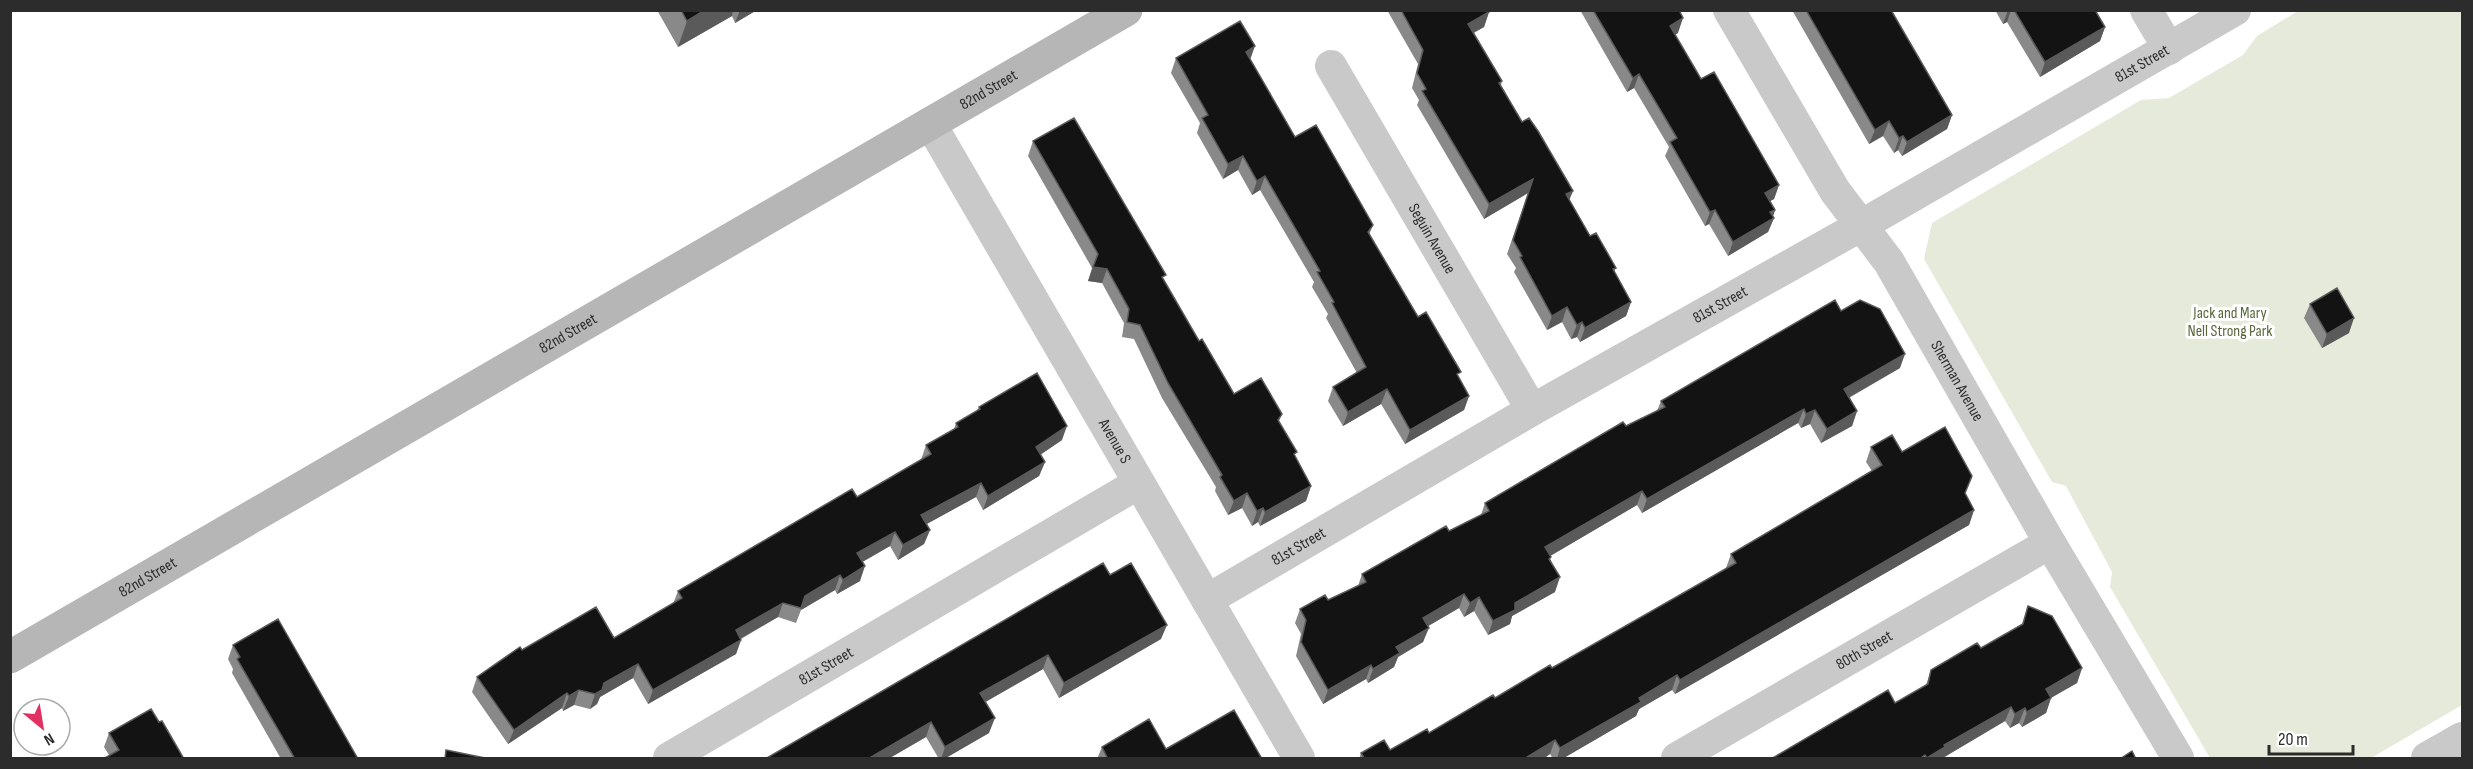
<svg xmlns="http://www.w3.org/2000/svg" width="2473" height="769" viewBox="0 0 2473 769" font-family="'Sofia Sans Condensed',sans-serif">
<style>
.green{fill:#e6eada}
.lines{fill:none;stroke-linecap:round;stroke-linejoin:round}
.minor{stroke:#c9c9c9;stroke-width:32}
.secondary{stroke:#b6b6b6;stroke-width:33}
.wall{fill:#898989}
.shaded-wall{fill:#5a5a5a}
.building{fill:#131313;stroke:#5a5a5a;stroke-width:1.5}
.labels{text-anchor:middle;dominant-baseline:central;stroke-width:6;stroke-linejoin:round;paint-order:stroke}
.street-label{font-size:16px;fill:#2c2c2c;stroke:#fff}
.park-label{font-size:16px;fill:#59673b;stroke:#fff}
</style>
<rect width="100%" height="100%" fill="#fff"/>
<path class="green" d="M 2298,11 L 2462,11 L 2462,705 L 2371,758 L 2210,758 L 2110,587 L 2112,572 L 2066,486 L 2052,482 L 1924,259 L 1932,223 L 2141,100 L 2169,98 L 2243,55 L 2257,36 Z"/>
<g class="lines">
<g class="minor">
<path id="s1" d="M 1729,10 L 1835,191 L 1889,262 L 2050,543 L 2178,758"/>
<path d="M 2146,10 L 2169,49"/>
<path id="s2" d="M 1331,66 L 1532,410"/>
<path id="s3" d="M 930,123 L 1299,758"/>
<path id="s4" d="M 1207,600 L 1532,410 L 1862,225 L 2235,10"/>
<path id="s5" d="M 669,758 L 1139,483"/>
<path id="s6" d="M 1677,758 L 2050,543"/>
<path d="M 2427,758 L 2462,738"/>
</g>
<path class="secondary" id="s7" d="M 10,657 L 1126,10"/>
</g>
<path class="wall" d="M 657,10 L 757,10 L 735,23 L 732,16 L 678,47 Z
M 1387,10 L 1488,10 L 1489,12 L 1484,27 L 1474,33 L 1502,81 L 1501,85 L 1522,122 L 1573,191 L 1569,200 L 1590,236 L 1616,268 L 1614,272 L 1631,302 L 1626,316 L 1580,342 L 1577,337 L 1571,339 L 1562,322 L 1547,330 L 1514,272 L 1516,268 L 1507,254 L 1528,193 L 1484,219 L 1417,105 L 1419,100 L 1412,88 L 1418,64 Z
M 1580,10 L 1679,10 L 1678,33 L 1675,35 L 1701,79 L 1779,185 L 1774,199 L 1770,201 L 1775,210 L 1773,216 L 1774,218 L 1768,232 L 1728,256 L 1709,224 L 1705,226 L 1665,156 L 1669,147 L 1634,88 L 1627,92 Z
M 1792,10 L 1891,10 L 1952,115 L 1947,129 L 1902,156 L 1898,150 L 1894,153 L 1883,136 L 1869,144 Z
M 1995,10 L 2095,10 L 2105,27 L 2100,41 L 2040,77 L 2007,22 L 2003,24 Z
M 1176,58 L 1250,60 L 1295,137 L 1373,225 L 1369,235 L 1418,317 L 1459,378 L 1469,396 L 1464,410 L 1405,444 L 1381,404 L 1343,426 L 1328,401 L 1333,387 L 1357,373 L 1326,318 L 1328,314 L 1312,287 L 1314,282 L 1260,190 L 1252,195 L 1238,170 L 1223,179 L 1197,133 L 1200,123 L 1171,73 Z
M 1033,141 L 1164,281 L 1199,341 L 1234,394 L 1282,414 L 1279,421 L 1295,458 L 1311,486 L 1306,501 L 1260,526 L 1258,522 L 1252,526 L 1242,508 L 1228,515 L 1215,491 L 1216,487 L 1162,398 L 1134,339 L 1122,337 L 1124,323 L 1102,283 L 1088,281 L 1092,268 L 1028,156 Z
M 2310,304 L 2349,333 L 2322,348 L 2304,318 Z
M 1841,311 L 1900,368 L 1849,398 L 1857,411 L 1852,426 L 1821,443 L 1810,424 L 1801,428 L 1798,423 L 1642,513 L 1637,505 L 1550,556 L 1555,592 L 1512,616 L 1510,624 L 1488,635 L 1474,611 L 1464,617 L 1459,608 L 1428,626 L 1423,642 L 1398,657 L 1394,667 L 1368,683 L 1366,679 L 1323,704 L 1296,656 L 1301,634 L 1295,623 L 1300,609 L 1328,600 L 1358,586 L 1362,574 L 1481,515 L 1485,503 L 1626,426 L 1657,411 L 1661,401 Z
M 979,407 L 1062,440 L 1040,455 L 1045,462 L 1039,476 L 983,510 L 976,497 L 926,524 L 930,530 L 924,544 L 898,560 L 890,546 L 862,562 L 860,581 L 837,594 L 835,590 L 801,610 L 796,623 L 778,617 L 741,639 L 741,640 L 736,654 L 648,704 L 633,678 L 600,697 L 597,704 L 590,709 L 574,705 L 563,711 L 562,708 L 508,744 L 472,692 L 477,677 L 522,650 L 614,638 L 673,604 L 678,591 L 857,497 L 921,460 L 926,445 L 954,429 L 956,423 L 977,411 Z
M 1871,447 L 1902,452 L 1965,494 L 1974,510 L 1969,525 L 1675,694 L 1672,690 L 1639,709 L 1636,716 L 1562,759 L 1553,759 L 1550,754 L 1543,759 L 1359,759 L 1361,753 L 1390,750 L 1429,733 L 1552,668 L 1726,568 L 1731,554 L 1872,471 L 1866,462 Z
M 1110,575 L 1161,639 L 1059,698 L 1043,669 L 985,702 L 989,733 L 944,759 L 939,759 L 926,737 L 888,759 L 765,759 Z
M 2028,606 L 2082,668 L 2077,683 L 2051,698 L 2046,713 L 2022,727 L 2019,723 L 2010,728 L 2005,721 L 1941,759 L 1771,759 L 1895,703 L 1926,685 L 1931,670 L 1981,648 L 2022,624 Z
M 233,645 L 358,759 L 281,759 L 232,673 L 233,669 L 228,659 Z
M 159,722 L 184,759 L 109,755 L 104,747 L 109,733 Z
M 1102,747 L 1166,749 L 1262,759 L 1097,759 Z"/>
<path class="shaded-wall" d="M 705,10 L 733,10 L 732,16 L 678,47 L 687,21 Z
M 740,10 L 757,10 L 735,23 Z
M 2008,10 L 2011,10 L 2007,22 L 2003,24 Z
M 1489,12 L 1484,27 L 1463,38 L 1468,24 Z
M 1683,18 L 1678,33 L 1665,40 L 1670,26 Z
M 2105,27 L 2100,41 L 2040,77 L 2045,62 Z
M 1255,46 L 1250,60 L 1246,52 Z
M 1639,74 L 1634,88 L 1627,92 L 1633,78 Z
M 1952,115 L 1947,129 L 1902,156 L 1907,142 Z
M 1889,121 L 1883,136 L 1869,144 L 1875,130 Z
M 1903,136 L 1898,150 L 1894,153 L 1899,138 Z
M 1243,156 L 1238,170 L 1223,179 L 1228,164 Z
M 1265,176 L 1260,190 L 1252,195 L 1257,181 Z
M 1533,179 L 1528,193 L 1484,219 L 1489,204 Z
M 1779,185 L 1774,199 L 1760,207 L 1765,193 Z
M 1573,191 L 1567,205 L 1566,194 Z
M 1715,210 L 1709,224 L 1705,226 L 1710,212 Z
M 1775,210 L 1772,219 L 1774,218 L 1768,232 L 1728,256 L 1733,242 Z
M 1093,267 L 1107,269 L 1102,283 L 1088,281 Z
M 1631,302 L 1626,316 L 1580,342 L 1585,328 Z
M 1567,307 L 1562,322 L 1547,330 L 1552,316 Z
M 2354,318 L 2349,333 L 2322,348 L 2327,334 Z
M 1582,322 L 1577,337 L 1571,339 L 1577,325 Z
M 1905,354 L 1900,368 L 1839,403 L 1844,389 Z
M 1387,389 L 1381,404 L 1343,426 L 1348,412 Z
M 1469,396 L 1464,410 L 1405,444 L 1410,430 Z
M 1804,409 L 1798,423 L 1642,513 L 1647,499 Z
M 1815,410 L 1810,424 L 1801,428 L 1806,414 Z
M 1857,411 L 1852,426 L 1821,443 L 1827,429 Z
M 1067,426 L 1062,440 L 1031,461 L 1036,447 Z
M 1045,462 L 1039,476 L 983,510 L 988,496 Z
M 981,483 L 976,497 L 916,530 L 921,515 Z
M 1311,486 L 1306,501 L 1260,526 L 1265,512 Z
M 1642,491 L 1637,505 L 1540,562 L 1545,547 Z
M 1247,493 L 1242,508 L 1228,515 L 1234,501 Z
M 1263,508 L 1258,522 L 1252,526 L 1257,511 Z
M 1974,510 L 1969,525 L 1675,694 L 1680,680 Z
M 930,530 L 924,544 L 898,560 L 903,545 Z
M 895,532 L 890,546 L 852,568 L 857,553 Z
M 865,566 L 860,581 L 837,594 L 843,580 Z
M 840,575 L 835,590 L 801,610 L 805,596 Z
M 1560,577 L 1555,592 L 1512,616 L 1510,624 L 1488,635 L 1493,621 L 1515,603 Z
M 1464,594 L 1459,608 L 1418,632 L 1423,618 Z
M 1479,597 L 1474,611 L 1464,617 L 1470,603 Z
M 783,603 L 778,617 L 731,644 L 736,630 Z
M 1167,625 L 1161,639 L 1059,698 L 1064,683 Z
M 1429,628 L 1423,642 L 1398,657 L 1394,667 L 1368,683 L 1373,669 L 1396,647 Z
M 741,640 L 736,654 L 648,704 L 653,690 Z
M 1048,655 L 1043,669 L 975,708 L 980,693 Z
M 638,664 L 633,678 L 600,697 L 597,704 L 590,709 L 595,694 L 604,683 Z
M 1371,665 L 1366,679 L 1323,704 L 1328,690 Z
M 2082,668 L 2077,683 L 2040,704 L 2046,689 Z
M 1677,675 L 1672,690 L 1639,709 L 1636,716 L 1562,759 L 1557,759 L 1560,748 L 1639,698 Z
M 579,690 L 574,705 L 563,711 L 569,696 Z
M 567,693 L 562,708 L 508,744 L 514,730 Z
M 2051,698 L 2046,713 L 2022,727 L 2027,712 Z
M 2011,707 L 2005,721 L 1941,759 L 1927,759 L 1944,745 Z
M 2025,708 L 2019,723 L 2010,728 L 2015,714 Z
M 995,718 L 989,733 L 944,759 L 941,759 L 945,747 Z
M 931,722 L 926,737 L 888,759 L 868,759 Z
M 1555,740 L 1550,754 L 1543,759 L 1524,759 Z"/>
<path class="building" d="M 681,10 L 705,10 L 687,21 Z
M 1401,10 L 1488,10 L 1489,12 L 1468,24 L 1502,81 L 1499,83 L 1522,122 L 1529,118 L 1538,131 L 1573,191 L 1566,194 L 1590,236 L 1596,233 L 1616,268 L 1613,269 L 1631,302 L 1585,328 L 1582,322 L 1577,325 L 1567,307 L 1552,316 L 1520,257 L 1522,256 L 1513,240 L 1533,179 L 1489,204 L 1422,91 L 1426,89 L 1417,73 L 1423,50 Z
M 1593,10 L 1679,10 L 1683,18 L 1670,26 L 1701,79 L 1714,72 L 1779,185 L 1765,193 L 1775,210 L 1770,212 L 1774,218 L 1733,242 L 1715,210 L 1710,212 L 1670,142 L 1677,138 L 1639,74 L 1633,78 Z
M 1806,10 L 1891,10 L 1952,115 L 1907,142 L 1903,136 L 1899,138 L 1889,121 L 1875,130 Z
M 2014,10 L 2095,10 L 2105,27 L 2045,62 Z
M 1240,21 L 1255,46 L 1246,52 L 1295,137 L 1316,125 L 1373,225 L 1368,232 L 1418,317 L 1426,312 L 1461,372 L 1457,374 L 1469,396 L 1410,430 L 1387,389 L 1348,412 L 1333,387 L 1366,367 L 1332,303 L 1334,302 L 1317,272 L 1320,271 L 1265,176 L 1257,181 L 1243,156 L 1228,164 L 1202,118 L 1208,115 L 1176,58 Z
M 1074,118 L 1166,275 L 1162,277 L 1199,341 L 1202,339 L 1234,394 L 1261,378 L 1282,414 L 1278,420 L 1297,452 L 1294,454 L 1311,486 L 1265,512 L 1263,508 L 1257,511 L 1247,493 L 1234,501 L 1220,477 L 1222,475 L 1168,383 L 1140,325 L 1127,322 L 1129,309 L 1107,269 L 1093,267 L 1098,254 L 1033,141 Z
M 2337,288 L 2354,318 L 2327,334 L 2310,304 Z
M 1835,300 L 1841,311 L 1860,300 L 1880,309 L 1905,354 L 1844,389 L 1857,411 L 1827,429 L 1815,410 L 1806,414 L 1804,409 L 1647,499 L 1642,491 L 1545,547 L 1551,557 L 1549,559 L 1560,577 L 1515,603 L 1515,610 L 1493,621 L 1479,597 L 1470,603 L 1464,594 L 1423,618 L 1429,628 L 1396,647 L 1400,653 L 1373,669 L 1371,665 L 1328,690 L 1301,642 L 1306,620 L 1300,609 L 1325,595 L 1328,600 L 1366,582 L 1362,574 L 1446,526 L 1449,531 L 1489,511 L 1485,503 L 1623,422 L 1626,426 L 1665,407 L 1661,401 Z
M 1037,373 L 1067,426 L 1036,447 L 1045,462 L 988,496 L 981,483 L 921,515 L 930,530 L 903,545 L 895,532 L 857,553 L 865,566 L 843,580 L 840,575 L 805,596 L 801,608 L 783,603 L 736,630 L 741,640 L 653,690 L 638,664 L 604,683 L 602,690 L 595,694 L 579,690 L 569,696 L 567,693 L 514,730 L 477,677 L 520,647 L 522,650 L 596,607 L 614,638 L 682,598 L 678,591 L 852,489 L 857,497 L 931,454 L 926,445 L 958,427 L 956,423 L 980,409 L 979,407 Z
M 1945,427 L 1972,476 L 1965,493 L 1974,510 L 1680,680 L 1677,675 L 1639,698 L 1641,702 L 1560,748 L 1555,740 L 1524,759 L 1365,759 L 1361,753 L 1384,740 L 1390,750 L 1427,729 L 1429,733 L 1493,695 L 1495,698 L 1550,665 L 1552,668 L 1736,563 L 1731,554 L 1882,465 L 1871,447 L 1892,435 L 1902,452 Z
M 1103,563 L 1110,575 L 1131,563 L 1167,625 L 1064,683 L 1048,655 L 980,693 L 995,718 L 945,747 L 931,722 L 868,759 L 765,759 Z
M 2028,606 L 2052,616 L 2082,668 L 2046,689 L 2051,698 L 2027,712 L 2025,708 L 2015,714 L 2011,707 L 1944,745 L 1945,747 L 1927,758 L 1925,755 L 1919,759 L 1771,759 L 1888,690 L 1895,703 L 1928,684 L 1931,670 L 1977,643 L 1981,648 L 2023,624 Z
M 278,619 L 358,759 L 295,759 L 237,659 L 240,657 L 233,645 Z
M 151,709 L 159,722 L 162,721 L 184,759 L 103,759 L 119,750 L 109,733 Z
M 1234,710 L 1262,759 L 1108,759 L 1102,747 L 1149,719 L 1166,749 Z
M 446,750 L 490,759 L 445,759 Z
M 2132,751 L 2136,759 L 2120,759 Z"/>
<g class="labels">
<g class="street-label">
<text stroke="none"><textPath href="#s4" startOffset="1078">81st Street</textPath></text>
<text stroke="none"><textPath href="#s7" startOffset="1131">82nd Street</textPath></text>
<text stroke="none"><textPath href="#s2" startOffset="200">Seguin Avenue</textPath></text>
<text stroke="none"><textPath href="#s4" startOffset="592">81st Street</textPath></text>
<text stroke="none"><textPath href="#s7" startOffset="645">82nd Street</textPath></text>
<text stroke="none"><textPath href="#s1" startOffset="436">Sherman Avenue</textPath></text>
<text stroke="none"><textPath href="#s3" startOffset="368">Avenue S</textPath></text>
<text stroke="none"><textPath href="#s4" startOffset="106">81st Street</textPath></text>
<text stroke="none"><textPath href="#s7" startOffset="159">82nd Street</textPath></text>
<text stroke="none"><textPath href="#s6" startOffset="216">80th Street</textPath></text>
<text stroke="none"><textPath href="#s5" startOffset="182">81st Street</textPath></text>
</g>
<g class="park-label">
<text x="2230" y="313">Jack and Mary<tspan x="2230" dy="18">Nell Strong Park</tspan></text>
</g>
</g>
<rect width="2473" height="769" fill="none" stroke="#2c2c2c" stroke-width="24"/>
<g transform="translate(42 727) rotate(150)"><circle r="28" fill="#ffffff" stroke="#ababab" stroke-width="1.5"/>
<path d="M0-4.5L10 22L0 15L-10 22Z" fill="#e23062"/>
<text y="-9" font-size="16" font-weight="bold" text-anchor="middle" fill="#2c2c2c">N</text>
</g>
<path d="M2269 745v9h84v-9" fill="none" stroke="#2c2c2c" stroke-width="3"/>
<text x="2278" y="745" font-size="18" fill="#2c2c2c" stroke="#ffffff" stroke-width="4.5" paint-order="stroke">20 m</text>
</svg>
